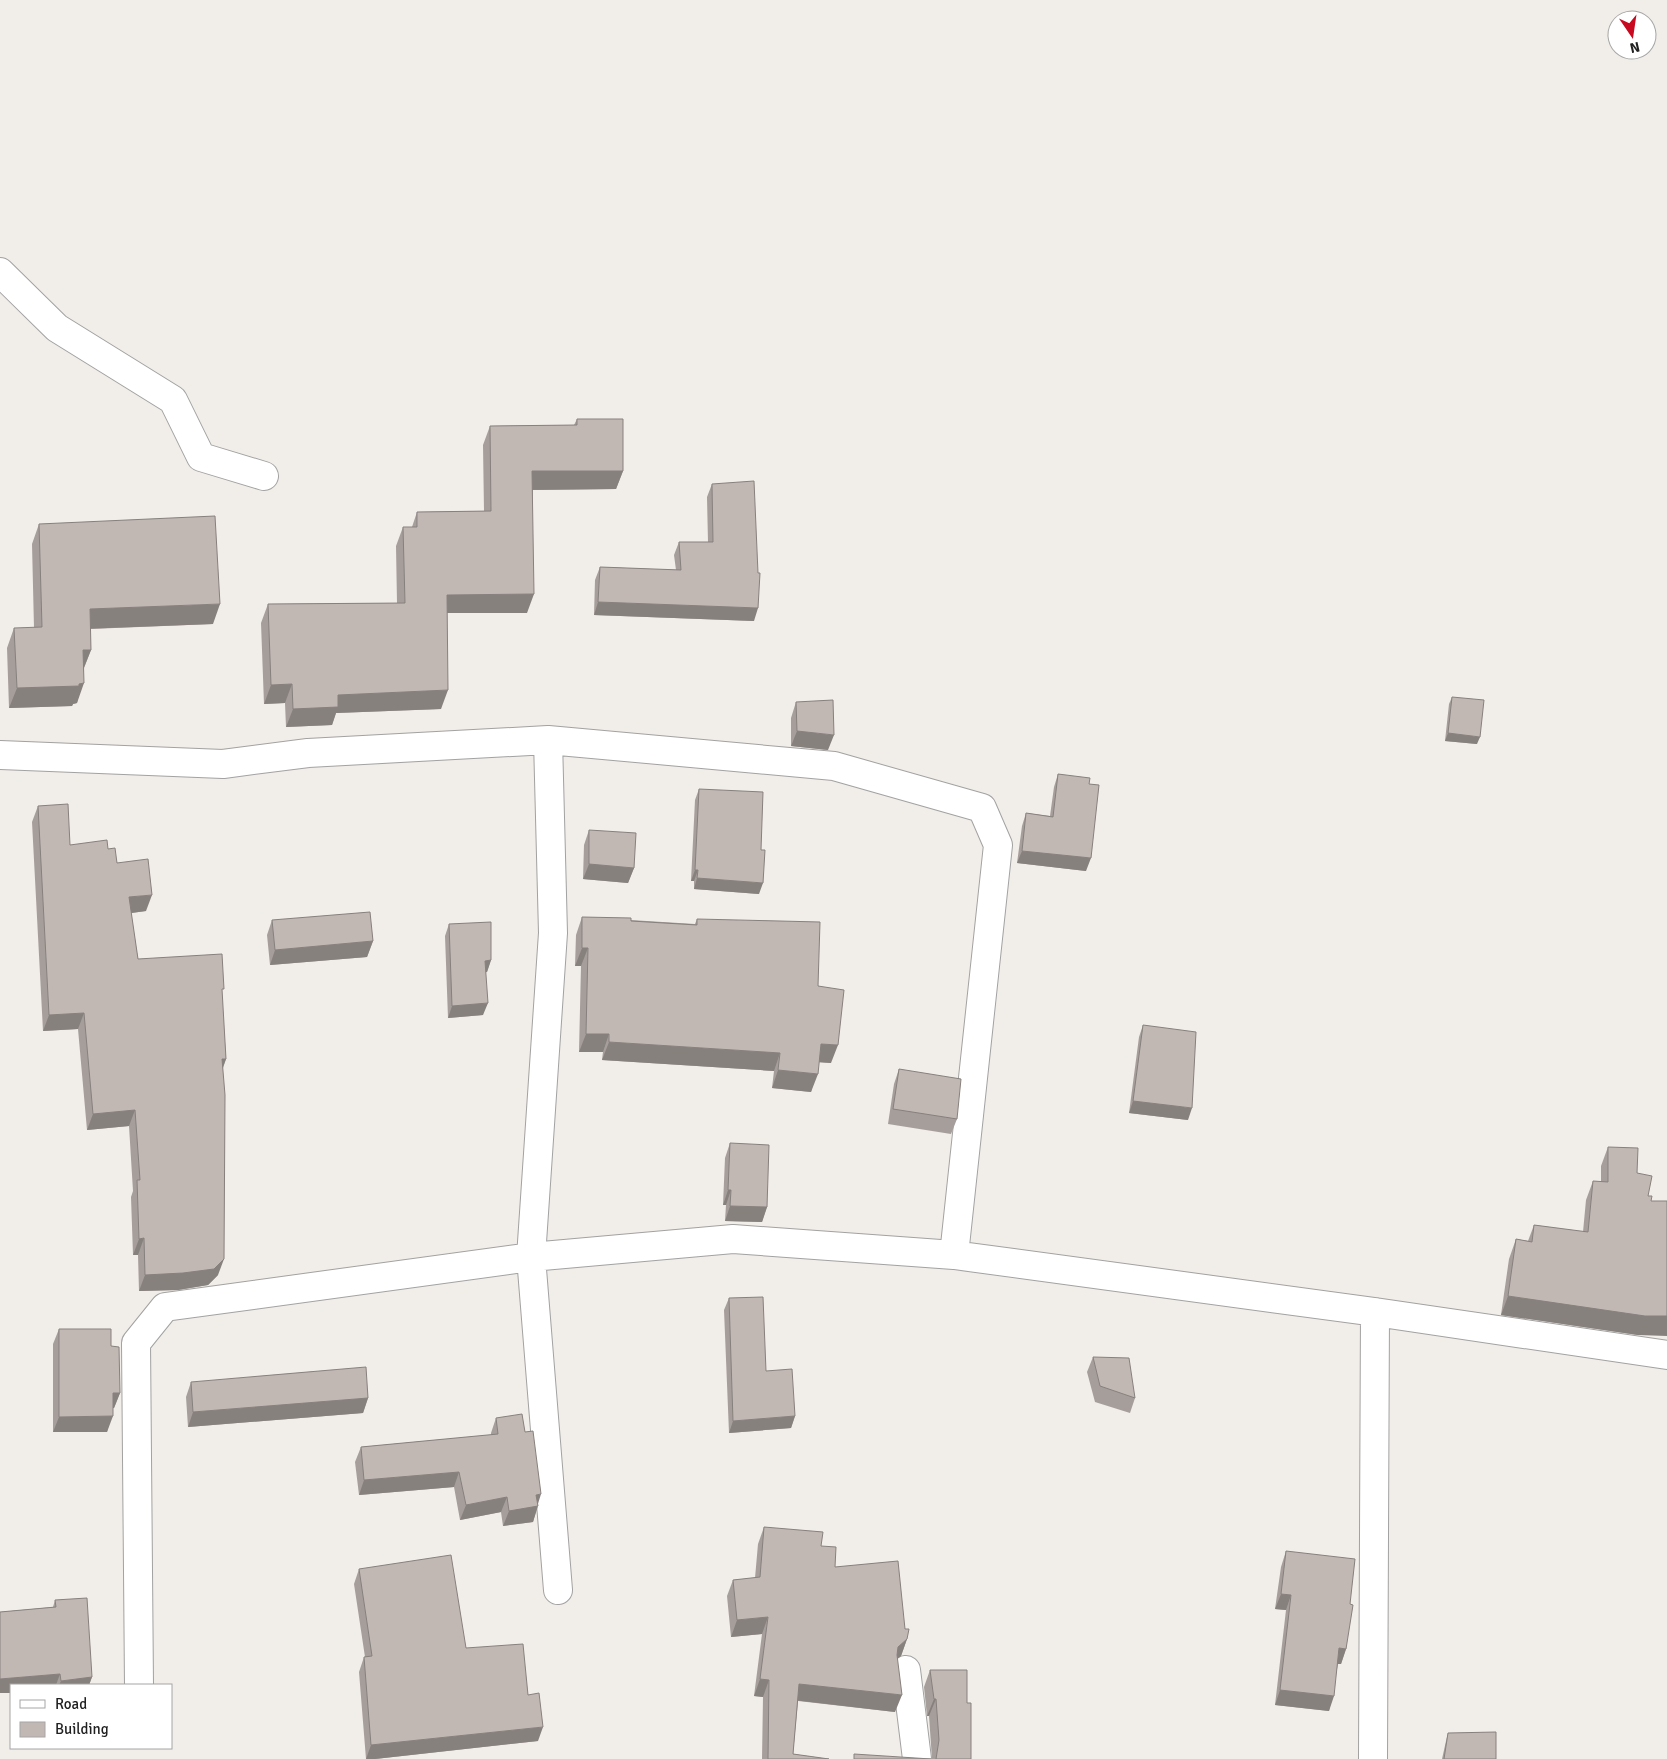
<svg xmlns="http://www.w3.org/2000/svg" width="1667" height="1759" viewBox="0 0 1667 1759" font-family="Signika,sans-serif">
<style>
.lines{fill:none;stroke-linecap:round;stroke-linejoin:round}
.minor-casing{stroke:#a2a2a2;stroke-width:30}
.minor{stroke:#fff;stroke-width:28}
.wall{fill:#a69e9b}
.shaded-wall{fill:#87817e}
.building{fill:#c1b8b4;stroke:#87817e}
</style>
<rect width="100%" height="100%" fill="#f1ede8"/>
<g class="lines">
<g class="minor-casing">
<path id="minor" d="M 0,272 L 57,328 L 173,400 L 201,457 L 264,476
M 548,740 L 553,933 L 531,1257 L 558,1590
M 0,755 L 223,764 L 308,753 L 548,740 L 834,766 L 982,808 L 998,845 L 954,1255
M 906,1670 L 917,1759
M 139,1685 L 136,1343 L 165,1307 L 531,1257 L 733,1239 L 954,1255 L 1375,1312 L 1667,1355
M 1373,1759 L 1375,1312"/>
</g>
<use href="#minor" class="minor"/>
</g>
<path class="wall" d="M 577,419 L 623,471 L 616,489 L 533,490 L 527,613 L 447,613 L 441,709 L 336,713 L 332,725 L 286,727 L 285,703 L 264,704 L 261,623 L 268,604 L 397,603 L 396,546 L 403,527 L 412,527 L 417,512 L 484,511 L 483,445 L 490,426 L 574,425 Z
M 712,484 L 754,621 L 594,615 L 595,580 L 600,567 L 676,570 L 674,555 L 679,542 L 708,542 L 707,497 Z
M 39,524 L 213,624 L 90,629 L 91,650 L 84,668 L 77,703 L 73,704 L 72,706 L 9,708 L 7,648 L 14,628 L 34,628 L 32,544 Z
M 1452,697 L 1477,744 L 1445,741 L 1449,704 Z
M 796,702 L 828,750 L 791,746 L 791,718 Z
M 1058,774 L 1089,784 L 1086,871 L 1017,863 L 1022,826 L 1026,813 L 1050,816 L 1054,787 Z
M 699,789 L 759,894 L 694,889 L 694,881 L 691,881 L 695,800 Z
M 38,806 L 70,845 L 108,849 L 117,863 L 146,911 L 131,913 L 138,959 L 222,995 L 226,1059 L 223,1068 L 218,1275 L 208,1285 L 178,1290 L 139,1291 L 138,1255 L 133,1255 L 131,1197 L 133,1191 L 129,1126 L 87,1130 L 78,1029 L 43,1031 L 32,822 Z
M 589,830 L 634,868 L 628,883 L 583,879 L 584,845 Z
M 582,917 L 695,924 L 697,919 L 818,986 L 831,1063 L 819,1062 L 811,1092 L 772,1088 L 774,1071 L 602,1060 L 603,1052 L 579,1052 L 581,966 L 575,966 L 576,935 Z
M 272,920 L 373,941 L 367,957 L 270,965 L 267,935 Z
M 449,924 L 491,960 L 487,972 L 486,972 L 483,1015 L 448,1018 L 445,936 Z
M 1143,1025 L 1188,1120 L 1129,1113 L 1139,1037 Z
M 899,1069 L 957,1119 L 951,1134 L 888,1124 L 894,1084 Z
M 730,1143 L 767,1207 L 762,1222 L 725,1221 L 726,1205 L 723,1205 L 725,1158 Z
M 1608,1147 L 1637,1173 L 1648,1196 L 1638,1335 L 1501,1315 L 1509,1259 L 1516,1239 L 1528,1241 L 1534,1225 L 1583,1232 L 1586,1200 L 1593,1181 L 1601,1182 L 1601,1166 Z
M 729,1298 L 766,1371 L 795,1416 L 791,1428 L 729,1433 L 724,1310 Z
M 59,1329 L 111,1346 L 120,1393 L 114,1408 L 113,1408 L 107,1432 L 53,1432 L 53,1344 Z
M 1093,1357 L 1135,1398 L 1130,1413 L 1095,1402 L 1087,1372 Z
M 191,1382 L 368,1398 L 363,1413 L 188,1427 L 186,1397 Z
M 496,1418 L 538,1504 L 533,1522 L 503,1526 L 501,1512 L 460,1520 L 454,1487 L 359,1495 L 355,1462 L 361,1447 L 491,1435 L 491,1433 Z
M 764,1527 L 821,1546 L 835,1567 L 905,1629 L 907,1639 L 901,1656 L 897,1659 L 895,1712 L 798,1701 L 793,1754 L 829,1759 L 762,1759 L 763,1697 L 754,1696 L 762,1634 L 731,1637 L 727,1596 L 733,1580 L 755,1578 L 758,1544 Z
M 1286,1551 L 1350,1604 L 1346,1649 L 1341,1664 L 1338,1664 L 1329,1711 L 1275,1705 L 1286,1610 L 1275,1609 L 1281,1567 Z
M 359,1569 L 528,1695 L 538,1741 L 375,1759 L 366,1759 L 359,1672 L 364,1657 L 365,1657 L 354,1584 Z
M 55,1600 L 92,1677 L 89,1685 L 11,1685 L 11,1693 L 0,1693 L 0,1612 L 53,1607 Z
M 930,1670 L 967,1703 L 971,1759 L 932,1759 L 929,1716 L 927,1716 L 924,1687 Z
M 1448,1733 L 1496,1759 L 1442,1759 L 1446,1741 Z"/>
<path class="shaded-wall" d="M 532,471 L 623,471 L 616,489 L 526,490 Z
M 534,594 L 527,613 L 440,613 L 447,595 Z
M 598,602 L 758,608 L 754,621 L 594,615 Z
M 220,604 L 213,624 L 82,629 L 90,609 Z
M 83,650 L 91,650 L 83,670 Z
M 84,683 L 77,703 L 73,704 L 72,706 L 9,708 L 17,688 Z
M 292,684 L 285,703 L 264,704 L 271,685 Z
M 448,690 L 441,709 L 336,713 L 332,725 L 286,727 L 293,709 L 338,695 Z
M 797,731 L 834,735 L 828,750 L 791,746 Z
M 1448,733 L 1480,737 L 1477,744 L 1445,741 Z
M 1022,851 L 1091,858 L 1086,871 L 1017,863 Z
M 589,864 L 634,868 L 628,883 L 583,879 Z
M 695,870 L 698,870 L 694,881 L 691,881 Z
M 697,878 L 763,883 L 759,894 L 694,889 Z
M 152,895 L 146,911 L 124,914 L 129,897 Z
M 373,941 L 367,957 L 270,965 L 275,950 Z
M 582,948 L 588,948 L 581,966 L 575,966 Z
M 491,960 L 487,972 L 481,973 L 485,961 Z
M 488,1003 L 483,1015 L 448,1018 L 452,1006 Z
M 84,1013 L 78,1029 L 43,1031 L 49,1015 Z
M 586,1034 L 609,1034 L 603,1052 L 579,1052 Z
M 609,1042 L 780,1053 L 774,1071 L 602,1060 Z
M 821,1044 L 838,1045 L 831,1063 L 815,1062 Z
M 222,1059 L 226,1059 L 220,1075 Z
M 778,1070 L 818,1074 L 811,1092 L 772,1088 Z
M 1133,1101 L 1192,1108 L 1188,1120 L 1129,1113 Z
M 135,1110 L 129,1126 L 87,1130 L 93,1114 Z
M 728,1190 L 731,1190 L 726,1205 L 723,1205 Z
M 730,1206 L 767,1207 L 762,1222 L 725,1221 Z
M 144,1238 L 138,1255 L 133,1255 L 139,1239 Z
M 224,1259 L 218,1275 L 208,1285 L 178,1290 L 139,1291 L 145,1275 Z
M 1508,1296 L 1667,1316 L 1667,1336 L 1638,1335 L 1501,1315 Z
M 113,1393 L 120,1393 L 114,1408 L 107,1409 Z
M 368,1398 L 363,1413 L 188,1427 L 193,1412 Z
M 113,1416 L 107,1432 L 53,1432 L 59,1417 Z
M 795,1416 L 791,1428 L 729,1433 L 733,1421 Z
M 459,1472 L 454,1487 L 359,1495 L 364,1480 Z
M 541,1494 L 537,1507 L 538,1506 L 533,1522 L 503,1526 L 509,1511 L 536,1495 Z
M 507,1497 L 501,1512 L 460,1520 L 466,1505 Z
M 1281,1594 L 1291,1595 L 1286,1610 L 1275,1609 Z
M 768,1617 L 762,1634 L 731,1637 L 737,1620 Z
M 907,1639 L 901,1656 L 892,1663 L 898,1647 Z
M 1339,1648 L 1346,1649 L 1341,1664 L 1334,1664 Z
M 60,1674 L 56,1685 L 11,1685 L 11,1693 L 0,1693 L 0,1679 Z
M 92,1677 L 89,1685 L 59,1685 L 61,1681 Z
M 760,1679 L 769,1680 L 763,1697 L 754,1696 Z
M 799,1684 L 902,1695 L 895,1712 L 793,1700 Z
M 1280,1690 L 1334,1696 L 1329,1711 L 1275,1705 Z
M 934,1699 L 936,1699 L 929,1716 L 927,1716 Z
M 543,1727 L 538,1741 L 375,1759 L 366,1759 L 371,1745 Z"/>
<path class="building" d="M 577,419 L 623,419 L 623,471 L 532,471 L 534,594 L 447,595 L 448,690 L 338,695 L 338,707 L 293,709 L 292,684 L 271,685 L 268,604 L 405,603 L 403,527 L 417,527 L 417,512 L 491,511 L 490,426 L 577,425 Z
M 754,481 L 758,573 L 760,573 L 758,608 L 598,602 L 600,567 L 681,570 L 679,542 L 713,542 L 712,484 Z
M 215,516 L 220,604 L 90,609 L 91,650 L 83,650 L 84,683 L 79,684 L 79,686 L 17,688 L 14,628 L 42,627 L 39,524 Z
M 1452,697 L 1484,700 L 1480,737 L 1448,733 Z
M 833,700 L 834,735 L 797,731 L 796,702 Z
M 1058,774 L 1090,778 L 1089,784 L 1099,785 L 1091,858 L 1022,851 L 1026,813 L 1053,817 Z
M 699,789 L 763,792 L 761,850 L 765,850 L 763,883 L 697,878 L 698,870 L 695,870 Z
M 68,804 L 70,845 L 107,840 L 108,849 L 115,848 L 117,863 L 148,859 L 152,895 L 129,897 L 138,959 L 222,954 L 224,989 L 222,989 L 226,1059 L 222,1059 L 225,1095 L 224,1259 L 214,1269 L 183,1273 L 145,1275 L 144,1238 L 139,1239 L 137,1180 L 140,1180 L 135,1110 L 93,1114 L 84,1013 L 49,1015 L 38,806 Z
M 589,830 L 636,833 L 634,868 L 589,864 Z
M 370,912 L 373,941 L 275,950 L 272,920 Z
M 582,917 L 631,918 L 631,921 L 697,925 L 697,919 L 820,922 L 818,986 L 844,990 L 838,1045 L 821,1044 L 818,1074 L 778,1070 L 780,1053 L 609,1042 L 609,1034 L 586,1034 L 588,948 L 582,948 Z
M 491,922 L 491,960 L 485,961 L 488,1003 L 452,1006 L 449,924 Z
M 1143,1025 L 1196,1032 L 1192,1108 L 1133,1101 Z
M 899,1069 L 961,1079 L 957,1119 L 893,1109 Z
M 730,1143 L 769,1145 L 767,1207 L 730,1206 L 731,1190 L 728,1190 Z
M 1608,1147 L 1638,1148 L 1637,1173 L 1652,1176 L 1648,1196 L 1652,1196 L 1651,1201 L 1667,1201 L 1667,1316 L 1645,1316 L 1508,1296 L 1516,1239 L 1532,1242 L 1534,1225 L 1588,1232 L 1593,1181 L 1608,1182 Z
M 763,1297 L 766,1371 L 792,1369 L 795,1416 L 733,1421 L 729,1298 Z
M 59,1329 L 111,1329 L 111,1346 L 119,1347 L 120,1393 L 113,1393 L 113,1416 L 59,1417 Z
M 1093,1357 L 1129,1358 L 1135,1398 L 1100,1386 Z
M 366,1367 L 368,1398 L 193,1412 L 191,1382 Z
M 522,1414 L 525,1432 L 533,1431 L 541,1494 L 536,1495 L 538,1506 L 509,1511 L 507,1497 L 466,1505 L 459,1472 L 364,1480 L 361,1447 L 498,1434 L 496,1418 Z
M 764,1527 L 823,1532 L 821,1546 L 836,1547 L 835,1567 L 898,1561 L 905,1629 L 909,1629 L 907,1639 L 898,1647 L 897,1655 L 902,1695 L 799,1684 L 793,1754 L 829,1759 L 768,1759 L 769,1680 L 760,1679 L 768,1617 L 737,1620 L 733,1580 L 760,1577 Z
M 1286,1551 L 1355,1559 L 1350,1604 L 1353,1605 L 1346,1649 L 1339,1648 L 1334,1696 L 1280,1690 L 1291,1595 L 1281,1594 Z
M 451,1555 L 466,1648 L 523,1644 L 528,1695 L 539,1693 L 543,1727 L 371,1745 L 364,1657 L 372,1656 L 359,1569 Z
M 87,1598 L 92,1677 L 61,1681 L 60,1674 L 0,1679 L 0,1612 L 56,1607 L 55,1600 Z
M 930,1670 L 967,1670 L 967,1703 L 971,1703 L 971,1759 L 936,1759 L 939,1740 L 936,1699 L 934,1699 Z
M 1496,1732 L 1496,1759 L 1444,1759 L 1448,1733 Z
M 854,1754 L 931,1759 L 854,1759 Z"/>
<rect x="10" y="1684" width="162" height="65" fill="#ffffff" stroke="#a6a6a6"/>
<rect x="20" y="1700" width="25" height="8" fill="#ffffff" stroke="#a6a6a6"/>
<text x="55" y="1709" font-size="15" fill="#212121">Road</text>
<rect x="20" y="1722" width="25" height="15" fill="#c1b8b4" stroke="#a6a6a6"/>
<text x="55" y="1734" font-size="15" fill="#212121">Building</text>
<g transform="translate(1632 35) rotate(167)"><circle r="24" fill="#ffffff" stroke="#a6a6a6"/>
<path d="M0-4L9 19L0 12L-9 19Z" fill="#c90920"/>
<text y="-8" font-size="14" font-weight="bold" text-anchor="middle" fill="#212121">N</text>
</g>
</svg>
